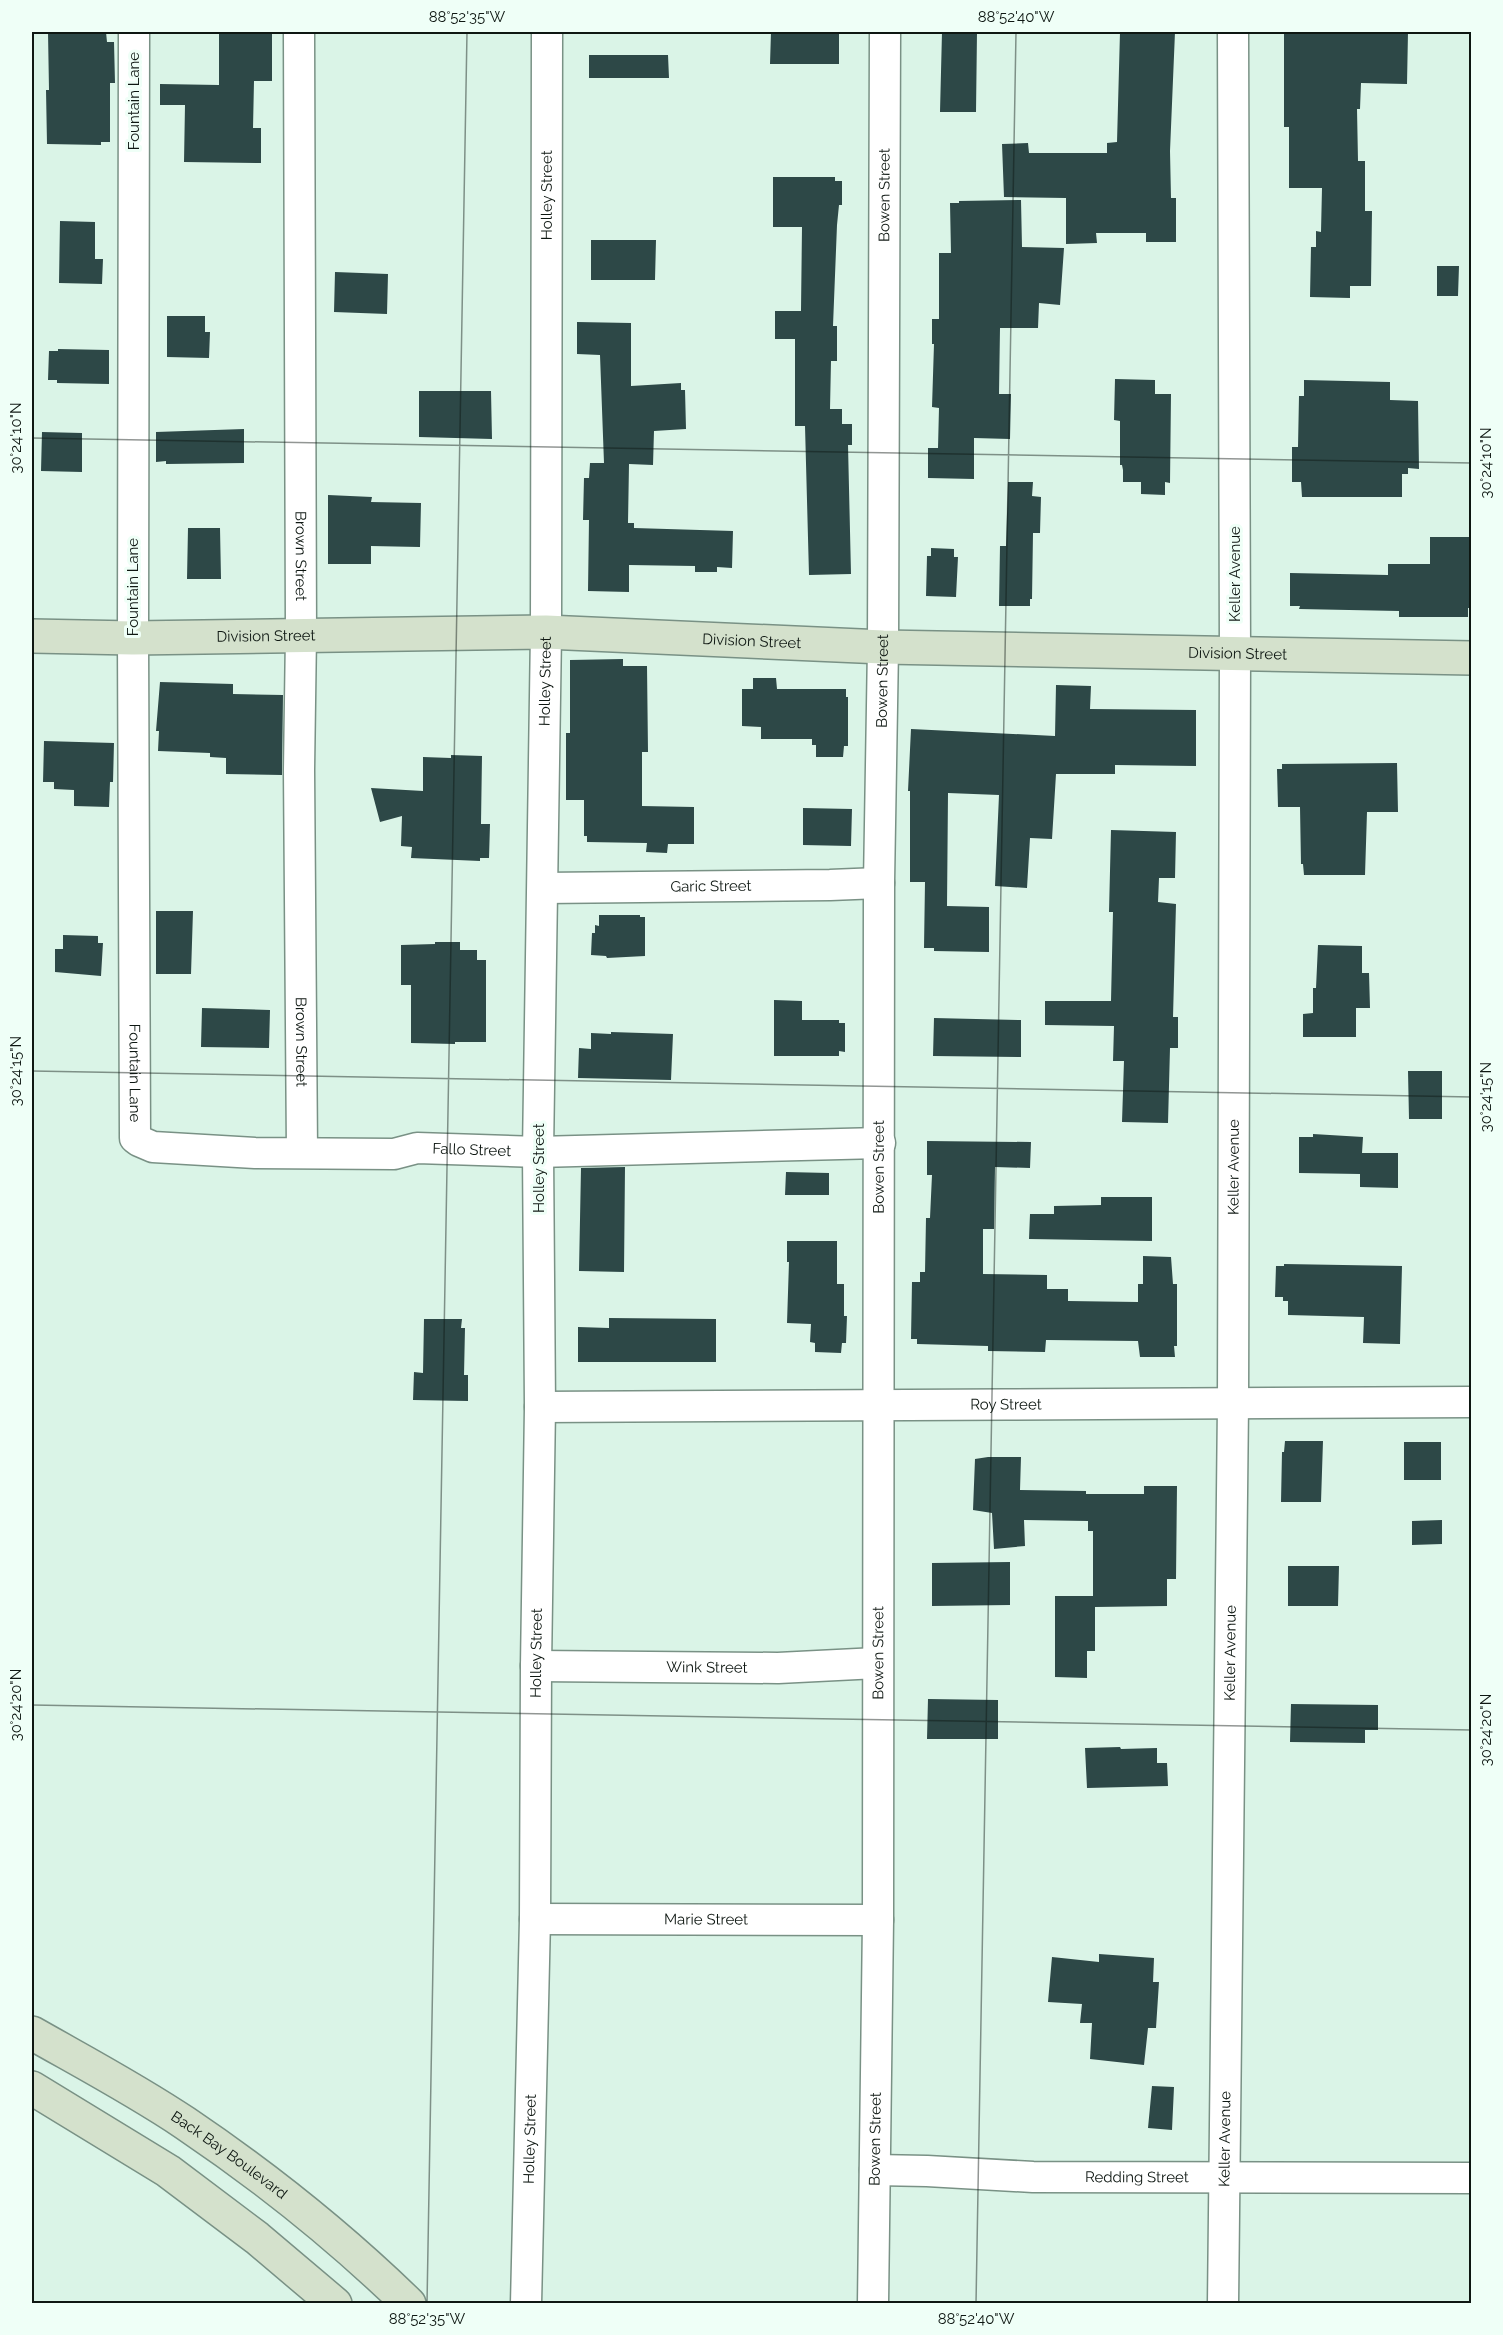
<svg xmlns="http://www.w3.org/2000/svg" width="1503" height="2335" viewBox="0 0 1503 2335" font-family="Raleway,sans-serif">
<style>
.building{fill:#2d4847}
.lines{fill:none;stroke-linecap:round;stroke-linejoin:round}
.street-casing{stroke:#799185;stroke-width:33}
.secondary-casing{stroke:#799185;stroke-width:36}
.street{stroke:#fff;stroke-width:30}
.secondary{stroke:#d4e1cc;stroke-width:33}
.ticks{fill:none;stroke:#0e1712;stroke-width:1.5;stroke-opacity:0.45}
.labels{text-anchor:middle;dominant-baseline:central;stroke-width:6;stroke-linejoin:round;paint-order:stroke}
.street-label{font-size:15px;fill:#0e1712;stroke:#effff7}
.neatline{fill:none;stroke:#0e1712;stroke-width:2}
.ticks-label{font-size:15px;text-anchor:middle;fill:#0e1712}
</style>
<rect width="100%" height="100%" fill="#daf4e7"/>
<path class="building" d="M 48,32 L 106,32 L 107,42 L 114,42 L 115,83 L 110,83 L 110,142 L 101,142 L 101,145 L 47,144 L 46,90 L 49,90 Z
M 219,32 L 272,32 L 272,81 L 254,81 L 253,128 L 261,128 L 261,163 L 184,162 L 185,105 L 160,105 L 160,84 L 219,85 Z
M 771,32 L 839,32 L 839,64 L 770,64 Z
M 942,32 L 977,32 L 976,112 L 940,112 Z
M 1120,32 L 1175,32 L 1170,151 L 1171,198 L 1176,198 L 1176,242 L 1146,242 L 1146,233 L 1096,233 L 1097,243 L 1066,244 L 1066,198 L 1004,197 L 1002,144 L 1028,143 L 1029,153 L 1107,153 L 1107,143 L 1117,142 Z
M 1284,32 L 1408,32 L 1407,84 L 1361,83 L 1360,109 L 1357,109 L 1358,161 L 1365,161 L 1365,211 L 1372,211 L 1371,286 L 1350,286 L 1350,298 L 1310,297 L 1311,247 L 1316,247 L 1316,231 L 1321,232 L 1322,188 L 1289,188 L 1289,127 L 1284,127 Z
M 589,55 L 668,55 L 669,78 L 589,78 Z
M 773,177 L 835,177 L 835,181 L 842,181 L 842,205 L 839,205 L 837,225 L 833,326 L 837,326 L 837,361 L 831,361 L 830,409 L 842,409 L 842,424 L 852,424 L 852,445 L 848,445 L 851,574 L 809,575 L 805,426 L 795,426 L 795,339 L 775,339 L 775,311 L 801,311 L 802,227 L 773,227 Z
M 1021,200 L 1022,247 L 1064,248 L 1060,305 L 1039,303 L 1038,328 L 1000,328 L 999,394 L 1011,394 L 1010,439 L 974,438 L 974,479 L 928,478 L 928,448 L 938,448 L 939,408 L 932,407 L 934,344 L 932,344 L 932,319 L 939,319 L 939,253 L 951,253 L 950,203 L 959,203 L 959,201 Z
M 60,221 L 95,222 L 95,259 L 103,259 L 102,284 L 59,283 Z
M 591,240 L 656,240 L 655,280 L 591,280 Z
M 1437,266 L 1459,266 L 1458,296 L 1437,296 Z
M 335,272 L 388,274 L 387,314 L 334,312 Z
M 167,316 L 205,316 L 205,332 L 210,332 L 209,358 L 167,357 Z
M 577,322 L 631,323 L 631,386 L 681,383 L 681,390 L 685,390 L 686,429 L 654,431 L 653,465 L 629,464 L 628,523 L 634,523 L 634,528 L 733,531 L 732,568 L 717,567 L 717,572 L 695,572 L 695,566 L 629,565 L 629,592 L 588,591 L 589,520 L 583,520 L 584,478 L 589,478 L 590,463 L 604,463 L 600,355 L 577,354 Z
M 58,349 L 109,350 L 109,384 L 57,383 L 57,380 L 48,380 L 49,351 L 58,351 Z
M 1115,379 L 1155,380 L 1155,394 L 1171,394 L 1170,483 L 1165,482 L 1165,495 L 1141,494 L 1141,482 L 1123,482 L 1123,470 L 1122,465 L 1120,465 L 1120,421 L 1114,420 Z
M 1304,380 L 1390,382 L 1390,400 L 1418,401 L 1419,469 L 1408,468 L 1408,474 L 1402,474 L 1402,497 L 1302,497 L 1301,482 L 1292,482 L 1292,447 L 1298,447 L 1299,396 L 1304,396 Z
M 419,391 L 491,391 L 492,439 L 419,437 Z
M 244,429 L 244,463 L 166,464 L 166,461 L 156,462 L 156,432 Z
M 42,432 L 82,433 L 82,472 L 41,471 Z
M 1008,482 L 1033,482 L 1032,496 L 1041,497 L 1040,533 L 1033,533 L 1032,599 L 1030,599 L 1030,606 L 999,606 L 1000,546 L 1006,546 Z
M 328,495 L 372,497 L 371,502 L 421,503 L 420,547 L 371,546 L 371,564 L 328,564 Z
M 188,528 L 220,528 L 221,579 L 187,579 Z
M 1430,537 L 1471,537 L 1471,608 L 1468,608 L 1468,617 L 1399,617 L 1399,611 L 1299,609 L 1300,606 L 1290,606 L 1290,573 L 1388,575 L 1388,564 L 1430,564 Z
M 931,548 L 954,549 L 954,557 L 958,557 L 956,597 L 926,596 L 927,556 L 931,556 Z
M 623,659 L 623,666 L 647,666 L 648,752 L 642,752 L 642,806 L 694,807 L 694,844 L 668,844 L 667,853 L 646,852 L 647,843 L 587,842 L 587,836 L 584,836 L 584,800 L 566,800 L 566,733 L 570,733 L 570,660 Z
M 753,678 L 776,678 L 777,689 L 846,689 L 846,697 L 848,697 L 848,746 L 844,746 L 843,757 L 816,757 L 816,745 L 812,745 L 812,739 L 761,739 L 761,727 L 742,726 L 742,689 L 753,689 Z
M 160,682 L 233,684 L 233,694 L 283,695 L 282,775 L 226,774 L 226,758 L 210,757 L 210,753 L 158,751 L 159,731 L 156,731 Z
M 1056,685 L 1091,686 L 1090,709 L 1196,710 L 1196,766 L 1115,765 L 1115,774 L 1056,774 L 1052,839 L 1030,838 L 1027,888 L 995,886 L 999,795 L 948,793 L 947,906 L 989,907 L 989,952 L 934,951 L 934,948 L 924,948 L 925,882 L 910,882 L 910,791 L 908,791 L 911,729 L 1055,736 Z
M 44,741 L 114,743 L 113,782 L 110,782 L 109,807 L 74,806 L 74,790 L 54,789 L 54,782 L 43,782 Z
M 451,755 L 482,756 L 481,824 L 490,824 L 489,858 L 480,858 L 480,861 L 411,858 L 412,847 L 401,846 L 402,816 L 380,822 L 371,788 L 423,791 L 423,757 L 451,758 Z
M 1397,763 L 1398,812 L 1367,812 L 1365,875 L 1304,875 L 1303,864 L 1301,864 L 1300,807 L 1278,807 L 1277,769 L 1282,769 L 1282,764 Z
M 803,808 L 852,809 L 851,846 L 803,845 Z
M 1111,830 L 1176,832 L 1175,878 L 1159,878 L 1158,902 L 1176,904 L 1173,1017 L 1178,1017 L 1178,1048 L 1170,1048 L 1168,1123 L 1122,1122 L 1124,1061 L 1113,1061 L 1114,1026 L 1045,1025 L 1045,1001 L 1111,1001 L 1113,912 L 1109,912 Z
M 156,911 L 193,911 L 191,974 L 156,974 Z
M 599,915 L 640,915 L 640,917 L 645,917 L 645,956 L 607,958 L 606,956 L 591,955 L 592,933 L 595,933 L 595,925 L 599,926 Z
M 63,935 L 98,936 L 98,943 L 103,943 L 101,976 L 55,972 L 55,949 L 63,949 Z
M 435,942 L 460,942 L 460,950 L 477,950 L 477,960 L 486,960 L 486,1042 L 455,1042 L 455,1044 L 411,1043 L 411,985 L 401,985 L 401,945 L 435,944 Z
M 1318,945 L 1362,946 L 1362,973 L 1369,973 L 1370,1008 L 1356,1008 L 1356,1037 L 1303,1037 L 1303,1014 L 1313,1013 L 1313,988 L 1316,988 Z
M 774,1000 L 802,1001 L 802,1020 L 839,1020 L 839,1023 L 845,1023 L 845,1052 L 839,1051 L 839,1056 L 774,1056 Z
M 202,1008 L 270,1010 L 269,1048 L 201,1047 Z
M 934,1018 L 1021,1020 L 1021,1057 L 933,1056 Z
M 611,1032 L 673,1034 L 671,1080 L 578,1078 L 579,1048 L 591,1049 L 591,1033 L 611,1034 Z
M 1408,1071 L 1442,1071 L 1442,1119 L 1409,1119 Z
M 1313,1134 L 1363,1137 L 1362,1153 L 1398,1153 L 1398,1188 L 1360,1187 L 1360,1174 L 1299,1173 L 1299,1137 L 1313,1137 Z
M 927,1141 L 1031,1142 L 1030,1168 L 995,1167 L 994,1229 L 983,1229 L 983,1274 L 1047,1275 L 1047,1289 L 1068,1289 L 1068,1301 L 1138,1302 L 1138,1284 L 1143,1284 L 1143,1256 L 1171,1257 L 1173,1284 L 1177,1284 L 1177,1346 L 1174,1346 L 1175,1357 L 1140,1357 L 1138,1341 L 1046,1340 L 1045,1352 L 988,1351 L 988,1346 L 917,1344 L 917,1339 L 911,1339 L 912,1282 L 920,1282 L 920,1272 L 925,1272 L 926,1218 L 930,1218 L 932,1175 L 927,1175 Z
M 625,1167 L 624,1272 L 579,1271 L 581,1168 Z
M 786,1172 L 829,1173 L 829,1195 L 785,1195 Z
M 1101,1197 L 1152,1197 L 1152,1241 L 1029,1239 L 1030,1214 L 1054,1214 L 1054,1206 L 1101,1205 Z
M 787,1241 L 837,1241 L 837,1284 L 844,1284 L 844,1316 L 847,1316 L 846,1343 L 842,1343 L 841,1353 L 815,1352 L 815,1343 L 810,1342 L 811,1324 L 787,1323 L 789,1262 L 787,1262 Z
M 1284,1264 L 1402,1266 L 1400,1344 L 1363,1343 L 1364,1317 L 1288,1315 L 1288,1301 L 1283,1301 L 1283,1297 L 1275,1297 L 1276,1266 L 1284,1266 Z
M 609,1318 L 716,1319 L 716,1362 L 578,1362 L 578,1327 L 609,1328 Z
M 424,1319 L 462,1319 L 461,1328 L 465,1328 L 464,1375 L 468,1375 L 468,1401 L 413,1400 L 414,1372 L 423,1373 Z
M 1285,1441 L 1323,1441 L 1321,1502 L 1281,1502 L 1282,1452 L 1284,1452 Z
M 1404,1442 L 1441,1442 L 1441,1480 L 1404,1480 Z
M 988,1457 L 1021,1457 L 1020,1490 L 1086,1491 L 1086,1494 L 1144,1494 L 1144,1486 L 1177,1486 L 1176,1579 L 1167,1579 L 1167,1606 L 1095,1607 L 1095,1651 L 1087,1651 L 1087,1678 L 1055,1677 L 1055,1596 L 1093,1596 L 1093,1531 L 1088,1531 L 1088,1521 L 1024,1520 L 1025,1546 L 994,1549 L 992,1513 L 973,1510 L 975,1459 Z
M 1442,1520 L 1442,1544 L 1412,1545 L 1412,1521 Z
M 1010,1562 L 1010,1605 L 932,1606 L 932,1563 Z
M 1288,1566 L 1339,1566 L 1338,1606 L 1288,1606 Z
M 928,1699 L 998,1700 L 998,1739 L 927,1739 Z
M 1291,1704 L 1378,1705 L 1378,1730 L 1365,1730 L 1365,1743 L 1290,1742 Z
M 1120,1747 L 1121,1749 L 1157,1748 L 1157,1763 L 1167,1763 L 1168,1786 L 1087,1788 L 1085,1748 Z
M 1099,1954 L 1154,1958 L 1153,1982 L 1159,1982 L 1156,2028 L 1148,2028 L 1144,2065 L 1090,2059 L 1092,2023 L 1080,2023 L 1082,2004 L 1048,2002 L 1052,1957 L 1099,1962 Z
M 1152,2086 L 1174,2087 L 1172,2130 L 1148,2128 Z"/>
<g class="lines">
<g class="street-casing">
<g id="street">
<path id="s1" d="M 134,32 L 133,638 L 135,1138 L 139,1141 L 153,1147 L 255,1153 L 394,1154 L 417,1148 L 538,1152 L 880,1143"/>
<path id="s2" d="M 299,32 L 301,634 L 299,770 L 302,1152"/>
<path id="s3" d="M 543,888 L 830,885 L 879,883"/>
<path id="s4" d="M 540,1407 C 851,1404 1161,1405 1472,1402"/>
<path id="s5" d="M 536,1666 L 778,1668 L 877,1663"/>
<path id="s6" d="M 535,1919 L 878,1920"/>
<path id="s7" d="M 875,2170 L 927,2171 L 1033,2177 L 1472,2178"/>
<path id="s8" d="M 526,2304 L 535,1919 L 536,1666 L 540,1407 L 538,1152 L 546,632 L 547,32"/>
<path id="s9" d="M 873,2304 L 878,1920 L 879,883 L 883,647 L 885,32"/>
<path id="s10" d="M 1223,2304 L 1233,1404 L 1235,652 L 1233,32"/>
</g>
</g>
<g class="secondary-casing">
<g id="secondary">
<path id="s11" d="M 32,636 L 133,638 L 546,632 L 883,647 L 1472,658"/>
<path id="s12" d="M 32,2033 C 83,2062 136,2090 185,2123 C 265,2177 340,2237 409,2304"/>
<path d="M 32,2088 L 168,2171 L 257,2238 L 335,2304"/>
</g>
</g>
<use href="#street" class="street"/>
<use href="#secondary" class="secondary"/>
</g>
<path class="ticks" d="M 32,438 L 1472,463M 32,1071 L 1472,1097M 32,1705 L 1472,1730M 427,2304 L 467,32M 976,2304 L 1016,32"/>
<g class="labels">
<g class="street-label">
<text transform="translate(134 101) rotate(-90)">Fountain Lane</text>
<text stroke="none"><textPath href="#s8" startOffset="2109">Holley Street</textPath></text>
<text stroke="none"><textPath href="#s9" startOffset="2109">Bowen Street</textPath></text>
<text stroke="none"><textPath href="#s2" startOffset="524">Brown Street</textPath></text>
<text transform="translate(1235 574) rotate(-90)">Keller Avenue</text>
<text transform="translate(133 587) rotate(-90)">Fountain Lane</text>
<text stroke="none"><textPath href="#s11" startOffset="234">Division Street</textPath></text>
<text stroke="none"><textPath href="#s11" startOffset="720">Division Street</textPath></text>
<text stroke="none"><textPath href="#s11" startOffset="1206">Division Street</textPath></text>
<text stroke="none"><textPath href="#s8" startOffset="1623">Holley Street</textPath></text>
<text stroke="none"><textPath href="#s9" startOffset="1623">Bowen Street</textPath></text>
<text stroke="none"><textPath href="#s3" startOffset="168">Garic Street</textPath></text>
<text stroke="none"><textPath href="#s2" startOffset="1010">Brown Street</textPath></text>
<text stroke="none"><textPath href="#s1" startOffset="1041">Fountain Lane</textPath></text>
<text stroke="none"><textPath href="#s1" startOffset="1446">Fallo Street</textPath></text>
<text transform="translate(539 1168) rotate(-90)">Holley Street</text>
<text stroke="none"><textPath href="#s9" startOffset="1137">Bowen Street</textPath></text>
<text stroke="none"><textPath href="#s10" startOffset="1137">Keller Avenue</textPath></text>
<text stroke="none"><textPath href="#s4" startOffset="466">Roy Street</textPath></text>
<text stroke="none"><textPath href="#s8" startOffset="651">Holley Street</textPath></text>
<text stroke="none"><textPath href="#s9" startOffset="651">Bowen Street</textPath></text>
<text stroke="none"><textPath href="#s10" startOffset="651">Keller Avenue</textPath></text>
<text stroke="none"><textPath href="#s5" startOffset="171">Wink Street</textPath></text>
<text stroke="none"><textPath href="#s6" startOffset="171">Marie Street</textPath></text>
<text stroke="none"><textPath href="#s8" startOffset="165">Holley Street</textPath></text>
<text stroke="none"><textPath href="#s9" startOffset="165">Bowen Street</textPath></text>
<text stroke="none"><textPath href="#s10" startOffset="165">Keller Avenue</textPath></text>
<text stroke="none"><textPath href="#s12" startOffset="232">Back Bay Boulevard</textPath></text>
<text stroke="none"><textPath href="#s7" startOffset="262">Redding Street</textPath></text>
</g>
</g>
<rect width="1503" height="2335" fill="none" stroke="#effff7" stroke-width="66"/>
<rect x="33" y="33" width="1437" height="2269" class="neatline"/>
<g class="ticks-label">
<text x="467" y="22">88°52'35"W</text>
<text x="1016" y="22">88°52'40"W</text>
<text transform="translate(16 438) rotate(-90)" y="5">30°24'10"N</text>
<text transform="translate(1486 463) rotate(-90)" y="5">30°24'10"N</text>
<text transform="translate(16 1071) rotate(-90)" y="5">30°24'15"N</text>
<text transform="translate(1486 1097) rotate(-90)" y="5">30°24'15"N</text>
<text transform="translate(16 1705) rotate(-90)" y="5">30°24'20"N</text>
<text transform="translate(1486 1730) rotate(-90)" y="5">30°24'20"N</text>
<text x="427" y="2324">88°52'35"W</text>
<text x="976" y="2324">88°52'40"W</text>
</g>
</svg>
